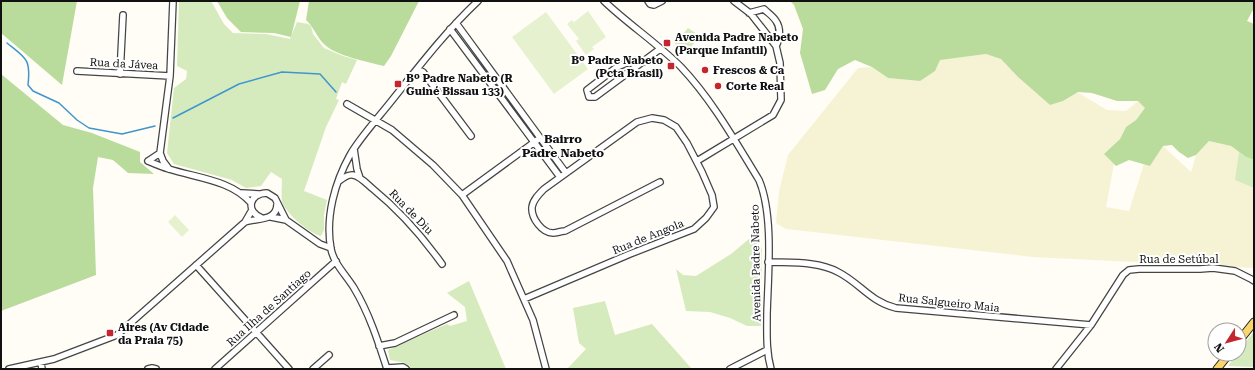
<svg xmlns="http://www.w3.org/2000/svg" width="1255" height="370" viewBox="0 0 1255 370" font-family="'Roboto Serif',serif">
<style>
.farmland{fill:#f6f3d4}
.green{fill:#d5ebbd}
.forest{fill:#b9dc9c}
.pitch{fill:#e6f2cf}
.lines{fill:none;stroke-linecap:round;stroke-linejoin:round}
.stream{stroke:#3f96cf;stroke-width:1.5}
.minor-casing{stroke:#444;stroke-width:8}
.major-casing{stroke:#222;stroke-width:9}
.minor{stroke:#fff;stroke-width:5.5}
.major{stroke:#f9d66b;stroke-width:7}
.poi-dot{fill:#c4262e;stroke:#fff;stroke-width:1.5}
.labels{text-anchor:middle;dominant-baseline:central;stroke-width:4;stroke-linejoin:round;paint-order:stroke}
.poi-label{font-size:11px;font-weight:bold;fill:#111;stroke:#fff;text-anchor:start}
.street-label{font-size:11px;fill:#111;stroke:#fff}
.neighbourhood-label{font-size:12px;font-weight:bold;fill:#111;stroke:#fff}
</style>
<rect width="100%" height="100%" fill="#fffdf5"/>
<path class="farmland" d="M 986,54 L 1002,59 L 1018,77 L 1050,105 L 1063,101 L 1077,92 L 1107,110 L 1126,111 L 1138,101 L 1146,108 L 1136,120 L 1126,127 L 1120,139 L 1104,154 L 1114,164 L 1106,207 L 1129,211 L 1144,164 L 1150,166 L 1163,146 L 1191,172 L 1196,155 L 1209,141 L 1231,146 L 1239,152 L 1236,180 L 1254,188 L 1254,268 L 1033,257 L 786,229 L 776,223 L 779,191 L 788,155 L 858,68 L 872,67 L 888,78 L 920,81 L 939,60 Z"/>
<path class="green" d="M 179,1 L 211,1 L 224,24 L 233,33 L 266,34 L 290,39 L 297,22 L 308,24 L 311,26 L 313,34 L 324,48 L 343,56 L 357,60 L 346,84 L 342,82 L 336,99 L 339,100 L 326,127 L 304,191 L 327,200 L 324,215 L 324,230 L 321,236 C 310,234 284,212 282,201 C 281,194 282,186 282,179 L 271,172 L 261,186 L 246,188 L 232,180 L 174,164 L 167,153 L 174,88 L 186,79 L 187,71 L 177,66 Z
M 688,28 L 700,36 L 686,53 L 675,44 Z
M 1239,152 L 1246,157 L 1254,160 L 1254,188 L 1235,180 Z
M 749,239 L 757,241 L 762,248 L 761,326 L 747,326 L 730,318 L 710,312 L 686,311 L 676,269 L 683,275 L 696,276 L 731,254 Z
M 469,281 L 506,369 L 410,369 L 405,363 L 390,360 L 388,350 L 447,324 L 450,326 L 467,321 L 465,307 L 447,293 Z
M 605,301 L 615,335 L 652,324 L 692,369 L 567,369 L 586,349 L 579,343 L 573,308 Z
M 1254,331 L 1254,367 L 1228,366 L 1237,354 L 1239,354 L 1239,351 Z"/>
<path class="forest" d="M 1,1 L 77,1 L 62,85 L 1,33 Z
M 217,1 L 300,1 L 291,37 L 274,33 L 241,32 L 227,18 Z
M 309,1 L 419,1 L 391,56 L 384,66 C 368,62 337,56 325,45 C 317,38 314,27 306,20 Z
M 790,1 L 1254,1 L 1254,8 L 1247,21 L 1254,24 L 1254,160 L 1246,157 L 1231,146 L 1209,141 L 1196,155 L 1188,158 L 1179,152 L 1172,145 L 1163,146 L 1150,166 L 1129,160 L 1116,166 L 1104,154 L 1120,139 L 1126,127 L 1136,120 L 1145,108 L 1138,101 L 1117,101 L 1092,93 L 1078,92 L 1063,101 L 1050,105 L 1018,77 L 1001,59 L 986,54 L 940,60 L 935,71 L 920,81 L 888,78 L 872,67 L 855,60 L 838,69 L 825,90 L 812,94 L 800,53 L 803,29 L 794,5 Z
M 1,74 L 63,125 L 92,133 L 140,152 L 140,162 L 154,174 L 128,173 L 113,160 L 98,157 L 93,188 L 96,275 L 1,311 Z"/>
<path class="pitch" d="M 588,11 L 606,37 L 592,47 L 594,49 L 586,55 L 576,41 L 579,39 L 567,24 L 572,20 L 576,25 L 574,22 Z
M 546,12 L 588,69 L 554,94 L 512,37 Z
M 175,215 L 189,230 L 182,237 L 168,222 Z"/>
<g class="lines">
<path class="stream" d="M 7,43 C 26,58 31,59 28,85 L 33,91 L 59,103 L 77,120 L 89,128 L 122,134 L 155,126
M 173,118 L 239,84 L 282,72 L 320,74 L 336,92"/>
<g class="minor-casing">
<path id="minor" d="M 604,1 C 628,24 657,43 681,67 C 713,101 735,141 759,180 C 774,215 768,276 767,314 C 767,333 766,351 771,369
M 648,1 L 650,4 L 654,5 L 662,1
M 749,13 L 764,9 C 768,13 773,16 776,21 C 781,28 780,39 776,46
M 456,23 L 566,173
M 450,29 L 560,177
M 643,62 L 634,60 L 617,67 L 587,90 L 589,97 L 595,97 L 660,49
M 417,69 L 423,72 L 471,136
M 77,71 L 170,76
M 120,74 L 123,15
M 347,104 L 392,130 L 433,165 L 462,195 L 507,261 L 533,320 L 546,369
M 354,149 L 357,169 L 360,178
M 148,161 C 155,164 162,167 169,169 C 197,178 231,180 251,203
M 148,161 L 160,153
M 697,161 L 773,115 L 781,100 L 780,63 L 776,46 L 751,14 L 734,1
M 169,169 L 163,161 L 160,153 L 170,76 L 173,1
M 339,181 C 343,178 348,174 353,175 C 360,176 367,184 373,189 C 400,211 422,236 442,264
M 242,193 L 259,194
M 462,195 L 540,138
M 271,217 L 286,220 L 320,244 L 331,248
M 262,218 C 245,212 249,193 267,193 L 275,198 L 286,220
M 245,222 C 258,218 277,221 277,204
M 768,262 C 791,263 818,261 838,272 C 860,283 869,301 896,308 L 1091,325
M 196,265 L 289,369
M 524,299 L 630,254 L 694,229 L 706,218 L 714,207 L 712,195 L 702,172 L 687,143 L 676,127 L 664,120 L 652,118 L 637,122 L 544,189 C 539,194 533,200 532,207 C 531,218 542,233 553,233 C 557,233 561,231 565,231 L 660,182
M 379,346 L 395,343 L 454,315
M 41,362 L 42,369
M 387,368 L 403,367 L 406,369
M 9,369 L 54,359 L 117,335 L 245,222 L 252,210
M 148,369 L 152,368 L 156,369
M 215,369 L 336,261
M 313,369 L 329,355
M 387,369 C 378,341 369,313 354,288 C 346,275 334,264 331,249 C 325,217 335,182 350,155 C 359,139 377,119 389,104 C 417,69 445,32 478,1
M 730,369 L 767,350
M 1056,369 L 1091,325 L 1123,275 L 1129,270 L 1139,269 L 1200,269 L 1213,268 L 1235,271 L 1251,279 L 1254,281"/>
</g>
<g class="major-casing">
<path id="major" d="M 1239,341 L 1254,322
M 1217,369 L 1229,354"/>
</g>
<use href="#minor" class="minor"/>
<use href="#major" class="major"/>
</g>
<g class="poi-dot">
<rect x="663" y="39" width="8" height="8" rx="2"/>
<rect x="667" y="62" width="8" height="8" rx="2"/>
<circle cx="705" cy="70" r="4"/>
<rect x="394" y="80" width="8" height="8" rx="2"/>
<circle cx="718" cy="86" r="4"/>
<rect x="106" y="329" width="8" height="8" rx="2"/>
</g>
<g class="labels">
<g class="poi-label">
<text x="675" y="37">Avenida Padre Nabeto<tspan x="675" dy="13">(Parque Infantil)</tspan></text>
<text x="663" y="60" text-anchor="end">Bº Padre Nabeto<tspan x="663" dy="13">(Pcta Brasil)</tspan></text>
<text x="713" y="70">Frescos &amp; Ca</text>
<text x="406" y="78">Bº Padre Nabeto (R<tspan x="406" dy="13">Guiné Bissau 133)</tspan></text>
<text x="726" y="86">Corte Real</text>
<text x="118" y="327">Aires (Av Cidade<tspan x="118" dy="13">da Praia 75)</tspan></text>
</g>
<g class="street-label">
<text transform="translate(124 64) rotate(3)">Rua da Jávea</text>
<text transform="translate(411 212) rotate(46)">Rua de Diu</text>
<text transform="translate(648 237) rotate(-22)">Rua de Angola</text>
<text x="1179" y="259">Rua de Setúbal</text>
<text transform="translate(756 263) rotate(-91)">Avenida Padre Nabeto</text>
<text transform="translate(949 303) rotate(6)">Rua Salgueiro Maia</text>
<text transform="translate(269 308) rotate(-42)">Rua Ilha de Santiago</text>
</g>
<g class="neighbourhood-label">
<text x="563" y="139">Bairro<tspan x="563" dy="14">Padre Nabeto</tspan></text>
</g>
</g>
<rect width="1255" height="370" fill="none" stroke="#111111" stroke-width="4"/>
<g transform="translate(1227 342) rotate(234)"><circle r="19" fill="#ffffff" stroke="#a0a0a0"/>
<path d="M0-3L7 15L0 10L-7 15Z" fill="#c4262e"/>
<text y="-6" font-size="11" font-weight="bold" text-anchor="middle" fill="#111111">N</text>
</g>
</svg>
